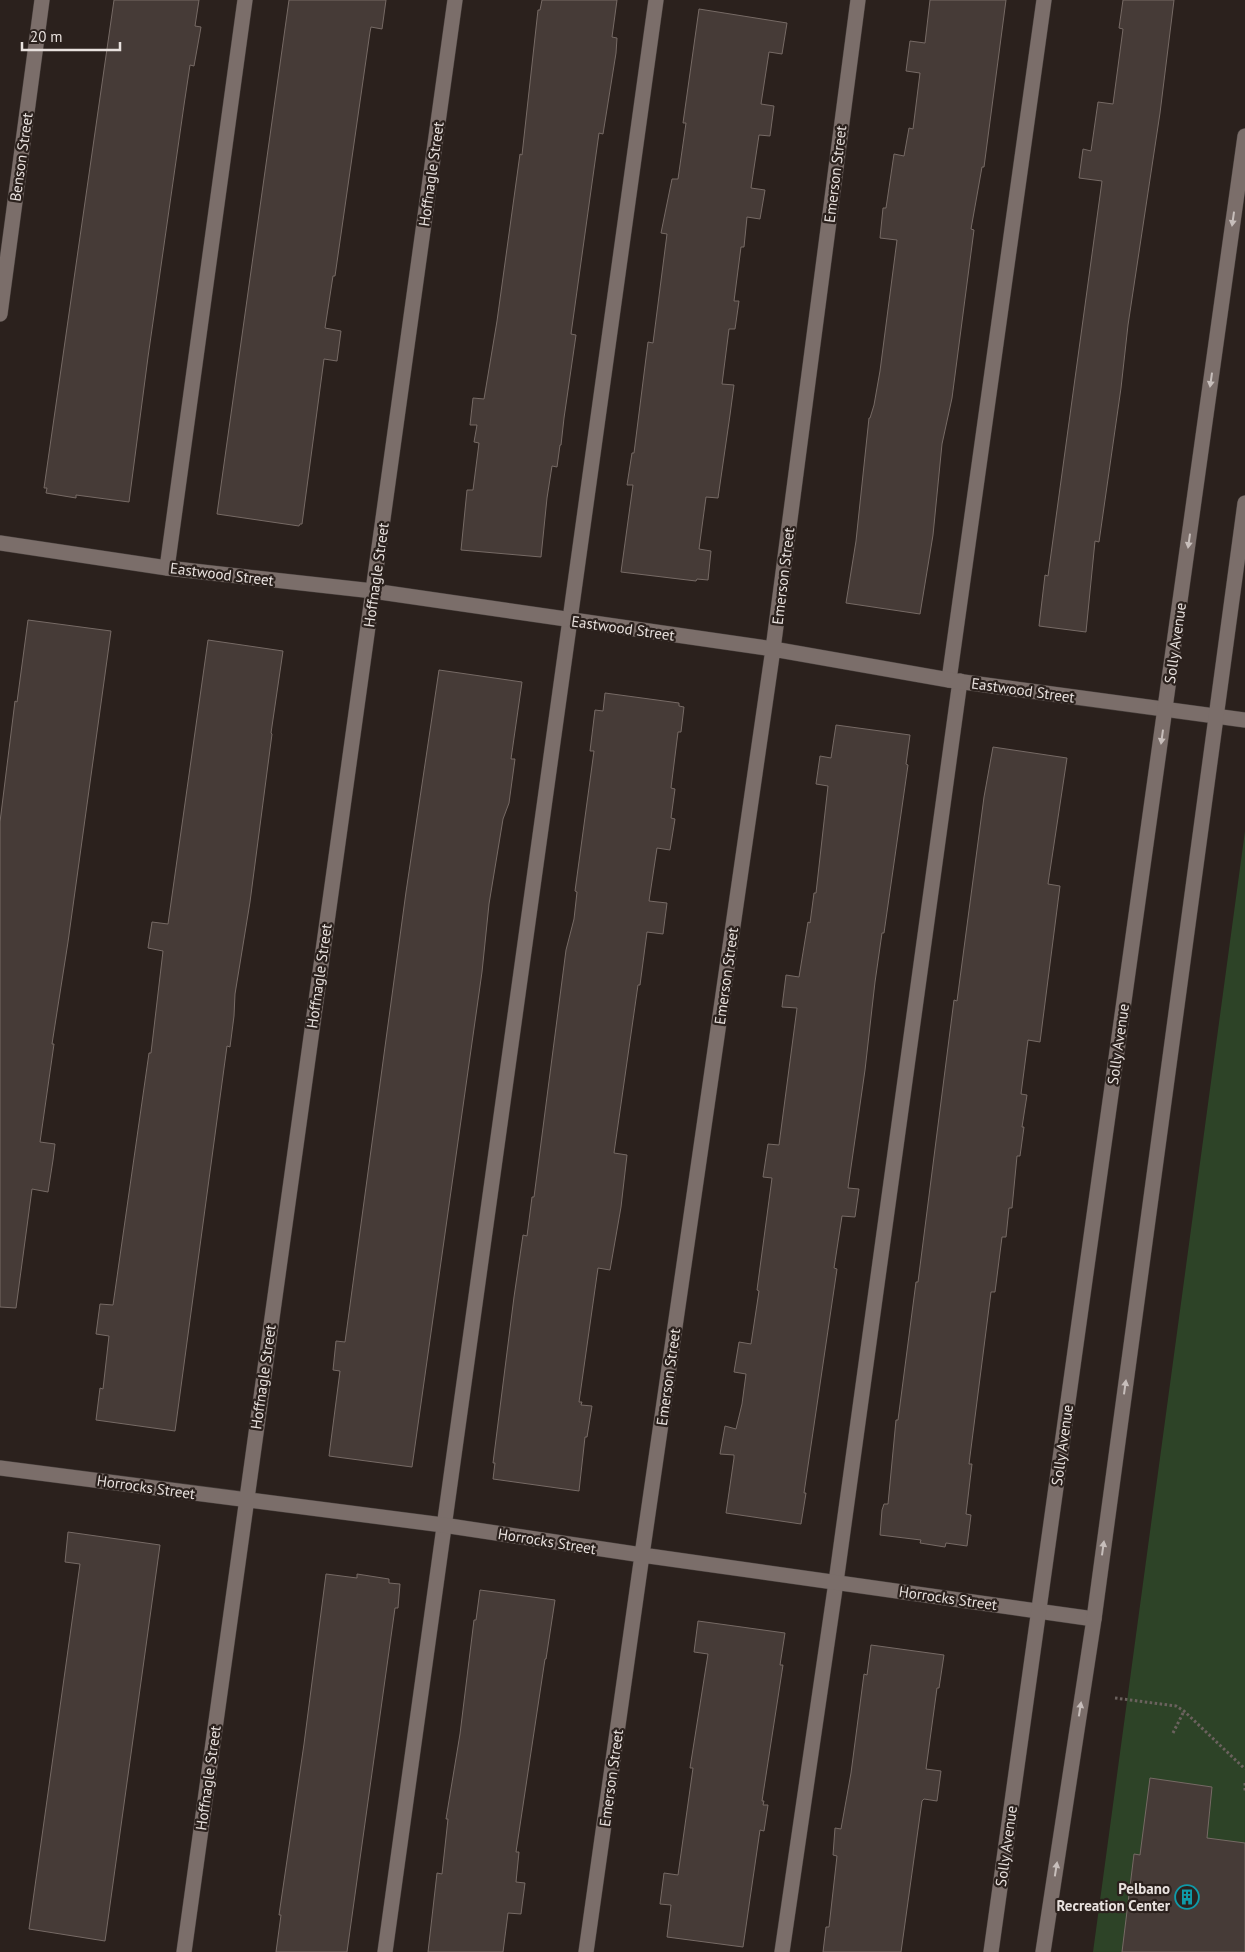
<svg xmlns="http://www.w3.org/2000/svg" width="1245" height="1952" viewBox="0 0 1245 1952" font-family="'PT Sans',sans-serif">
<style>
.green{fill:#2d4327}
.building{fill:#463b37;stroke:#766a65}
.lines{fill:none;stroke-linecap:round;stroke-linejoin:round}
.lane-casing{stroke:#463e3b;stroke-width:16}
.street-casing{stroke:#463e3b;stroke-width:16}
.secondary-casing{stroke:#463e3b;stroke-width:16}
.path{stroke:#6b625e;stroke-width:3;stroke-dasharray:2.5 2.5;stroke-linecap:butt}
.lane{stroke:#7b6e6a;stroke-width:15}
.street{stroke:#7b6e6a;stroke-width:15}
.secondary{stroke:#7b6e6a;stroke-width:15}
.oneway{fill:#c7bebb}
.labels{text-anchor:middle;dominant-baseline:central;stroke-width:4.5;stroke-linejoin:round;paint-order:stroke}
.street-label{font-size:15px;fill:#e8e1de;stroke:#2b211d}
.poi-label{font-size:15px;font-weight:bold;fill:#e8e1de;stroke:#2b211d;text-anchor:end}
</style>
<rect width="100%" height="100%" fill="#2b211d"/>
<path class="green" d="M 1245,831 L 1245,1952 L 1093,1952 L 1112,1812 Z"/>
<path class="building" d="M 114,0 L 199,0 L 195,26 L 201,27 L 194,66 L 190,65 L 184,105 L 148,357 L 129,502 L 76,495 L 76,498 L 46,493 L 47,488 L 44,488 Z
M 289,0 L 386,0 L 382,29 L 371,27 L 370,32 L 335,276 L 333,276 L 325,328 L 341,331 L 337,361 L 324,359 L 302,524 L 300,524 L 299,526 L 217,514 Z
M 542,0 L 617,0 L 612,37 L 617,38 L 616,53 L 603,134 L 599,133 L 571,334 L 576,335 L 564,418 L 561,445 L 560,445 L 557,467 L 552,466 L 547,498 L 541,557 L 461,550 L 467,490 L 473,490 L 479,443 L 474,442 L 477,425 L 470,425 L 473,398 L 484,399 L 497,321 L 520,154 L 522,155 L 538,10 L 540,10 Z
M 930,0 L 1006,0 L 984,167 L 982,167 L 971,229 L 974,230 L 952,398 L 942,444 L 933,535 L 920,614 L 846,603 L 856,541 L 869,418 L 870,418 L 874,405 L 880,371 L 897,240 L 880,238 L 883,208 L 886,208 L 894,154 L 904,156 L 909,128 L 913,129 L 920,73 L 906,71 L 910,41 L 925,43 Z
M 1123,0 L 1174,0 L 1160,113 L 1128,325 L 1121,388 L 1099,542 L 1095,541 L 1086,632 L 1039,626 L 1045,575 L 1048,576 L 1102,181 L 1079,178 L 1083,149 L 1091,151 L 1098,102 L 1113,104 L 1123,29 L 1119,28 Z
M 699,9 L 787,23 L 782,54 L 769,52 L 761,104 L 774,106 L 770,136 L 759,135 L 751,188 L 765,190 L 760,219 L 747,217 L 744,247 L 741,247 L 734,301 L 739,301 L 735,329 L 729,329 L 722,384 L 734,385 L 730,415 L 718,498 L 706,497 L 699,549 L 711,551 L 708,580 L 697,579 L 696,581 L 621,572 L 633,485 L 627,485 L 632,453 L 634,453 L 648,342 L 653,343 L 667,234 L 661,233 L 672,179 L 678,179 L 686,123 L 683,123 Z
M 28,620 L 111,631 L 68,942 L 52,1044 L 54,1044 L 40,1142 L 55,1144 L 53,1160 L 48,1192 L 32,1189 L 16,1308 L 0,1307 L 0,822 L 15,701 L 17,702 Z
M 208,640 L 283,651 L 271,733 L 272,734 L 250,902 L 235,994 L 234,1016 L 230,1047 L 227,1046 L 175,1431 L 96,1420 L 100,1388 L 103,1389 L 109,1336 L 96,1334 L 100,1304 L 113,1305 L 149,1053 L 151,1053 L 163,951 L 148,948 L 152,922 L 168,924 Z
M 439,670 L 522,682 L 511,759 L 515,759 L 509,803 L 503,819 L 489,904 L 482,972 L 412,1467 L 329,1456 L 340,1371 L 333,1370 L 336,1341 L 345,1342 L 406,892 Z
M 605,693 L 679,703 L 679,706 L 684,707 L 681,732 L 678,732 L 671,788 L 675,789 L 671,818 L 675,819 L 670,850 L 657,848 L 649,901 L 667,903 L 663,934 L 647,932 L 640,985 L 638,985 L 614,1153 L 627,1155 L 621,1207 L 610,1270 L 598,1268 L 579,1402 L 582,1402 L 581,1405 L 592,1406 L 587,1437 L 585,1437 L 579,1491 L 493,1479 L 495,1463 L 493,1463 L 514,1297 L 523,1235 L 527,1236 L 532,1197 L 534,1197 L 566,950 L 574,919 L 577,892 L 575,891 L 594,751 L 590,751 L 595,710 L 603,711 Z
M 836,725 L 910,735 L 906,764 L 908,765 L 884,933 L 882,933 L 875,982 L 865,1070 L 848,1188 L 859,1189 L 855,1217 L 842,1216 L 834,1268 L 837,1269 L 804,1493 L 806,1493 L 801,1524 L 726,1513 L 734,1458 L 734,1455 L 720,1454 L 725,1426 L 736,1429 L 742,1404 L 746,1374 L 734,1372 L 739,1342 L 751,1344 L 759,1291 L 757,1290 L 772,1178 L 763,1177 L 768,1144 L 779,1145 L 797,1008 L 782,1007 L 786,975 L 799,977 L 808,922 L 810,923 L 814,893 L 816,893 L 828,786 L 816,784 L 820,756 L 831,758 Z
M 993,747 L 1067,758 L 1048,884 L 1060,886 L 1040,1042 L 1028,1040 L 1021,1094 L 1027,1095 L 1022,1127 L 1024,1127 L 1020,1156 L 1017,1156 L 1012,1208 L 1009,1208 L 1006,1237 L 1002,1237 L 995,1292 L 991,1292 L 969,1464 L 972,1464 L 966,1514 L 971,1515 L 967,1546 L 946,1543 L 945,1547 L 920,1543 L 921,1540 L 880,1535 L 882,1510 L 884,1504 L 888,1504 L 896,1420 L 898,1420 L 916,1282 L 918,1282 L 954,1000 L 957,1001 L 984,797 Z
M 68,1532 L 160,1545 L 105,1941 L 29,1929 L 80,1564 L 65,1562 Z
M 326,1574 L 357,1578 L 357,1574 L 389,1579 L 389,1583 L 400,1584 L 398,1608 L 395,1608 L 347,1952 L 276,1952 L 281,1915 L 279,1915 L 304,1744 Z
M 480,1590 L 555,1600 L 546,1659 L 545,1659 L 516,1852 L 519,1852 L 516,1882 L 525,1883 L 521,1914 L 508,1913 L 503,1952 L 428,1952 L 437,1873 L 442,1874 L 448,1819 L 446,1819 L 460,1734 L 474,1620 L 476,1620 Z
M 698,1621 L 785,1633 L 780,1665 L 783,1665 L 762,1801 L 764,1801 L 763,1805 L 768,1805 L 764,1831 L 760,1830 L 743,1947 L 667,1937 L 671,1905 L 660,1904 L 664,1873 L 678,1875 L 693,1768 L 690,1768 L 708,1654 L 694,1652 Z
M 871,1645 L 944,1655 L 939,1688 L 937,1688 L 926,1769 L 941,1771 L 937,1801 L 924,1799 L 922,1801 L 901,1952 L 823,1952 L 826,1927 L 829,1927 L 837,1856 L 833,1855 L 835,1828 L 841,1829 L 851,1773 L 864,1674 L 867,1675 Z
M 1150,1778 L 1212,1787 L 1207,1838 L 1245,1843 L 1245,1952 L 1122,1952 L 1134,1854 L 1140,1855 Z"/>
<g class="lines">
<g class="lane-casing">
<path id="lane" d="M 167,568 L 245,0
M 949,680 L 1044,0
M 385,1952 L 656,0
M 782,1952 L 836,1582 L 960,681"/>
</g>
<g class="street-casing">
<path id="street" d="M 0,314 L 42,0
M 0,543 L 167,568 L 373,591 L 773,649 L 949,680 L 1245,720
M 0,1468 L 443,1525 L 642,1555 L 1094,1619
M 184,1952 L 455,0
M 586,1952 L 642,1555 L 773,649 L 858,0"/>
</g>
<g class="secondary-casing">
<path id="secondary" d="M 991,1952 L 1245,136
M 1043,1952 L 1094,1619 L 1245,503"/>
</g>
<path class="path" d="M 1115,1698 L 1176,1706 L 1184,1711 L 1245,1769
M 1173,1733 L 1184,1711
M 1245,1783 L 1245,1792"/>
<use href="#lane" class="lane"/>
<use href="#street" class="street"/>
<use href="#secondary" class="secondary"/>
</g>
<defs><path id="oneway-solid" d="M-6-.8H1V-3.2L6.5 0L1 3.2V.8H-6Z" transform="scale(1.25)"/></defs>
<g class="oneway">
<use href="#oneway-solid" transform="translate(1233 219) rotate(98)"/>
<use href="#oneway-solid" transform="translate(1211 380) rotate(98)"/>
<use href="#oneway-solid" transform="translate(1189 541) rotate(98)"/>
<use href="#oneway-solid" transform="translate(1162 737) rotate(98)"/>
<use href="#oneway-solid" transform="translate(1125 1387) rotate(-82)"/>
<use href="#oneway-solid" transform="translate(1103 1548) rotate(-82)"/>
<use href="#oneway-solid" transform="translate(1080 1709) rotate(-81)"/>
<use href="#oneway-solid" transform="translate(1056 1869) rotate(-81)"/>
</g>
<defs>
<g id="building-ring" transform="scale(1.25)"><circle r="9.5" fill="#2b211d" stroke="#0f9aa8" stroke-width="1.5"/><path d="M-4-6H4V6H1V3H-1V6H-4ZM-2.5-4.3h1.7v1.8h-1.7ZM.8-4.3h1.7v1.8H.8ZM-2.5-1h1.7V.8h-1.7ZM.8-1h1.7V.8H.8Z" fill="#0f9aa8"/></g>
</defs>
<g fill-rule="evenodd">
<use href="#building-ring" x="1187" y="1897"/>
</g>
<g class="labels">
<g class="street-label">
<text transform="translate(21 157) rotate(-82)">Benson Street</text>
<text transform="translate(431 174) rotate(-82)">Hoffnagle Street</text>
<text transform="translate(835 174) rotate(-83)">Emerson Street</text>
<text transform="translate(222 574) rotate(7)">Eastwood Street</text>
<text transform="translate(376 575) rotate(-82)">Hoffnagle Street</text>
<text transform="translate(783 576) rotate(-83)">Emerson Street</text>
<text transform="translate(623 628) rotate(8)">Eastwood Street</text>
<text transform="translate(1175 643) rotate(-82)">Solly Avenue</text>
<text transform="translate(1023 690) rotate(8)">Eastwood Street</text>
<text transform="translate(319 976) rotate(-82)">Hoffnagle Street</text>
<text transform="translate(726 976) rotate(-82)">Emerson Street</text>
<text transform="translate(1118 1044) rotate(-82)">Solly Avenue</text>
<text transform="translate(263 1377) rotate(-82)">Hoffnagle Street</text>
<text transform="translate(668 1377) rotate(-82)">Emerson Street</text>
<text transform="translate(1062 1445) rotate(-82)">Solly Avenue</text>
<text transform="translate(146 1487) rotate(8)">Horrocks Street</text>
<text transform="translate(547 1541) rotate(9)">Horrocks Street</text>
<text transform="translate(948 1598) rotate(8)">Horrocks Street</text>
<text transform="translate(208 1778) rotate(-82)">Hoffnagle Street</text>
<text transform="translate(611 1778) rotate(-82)">Emerson Street</text>
<text transform="translate(1006 1846) rotate(-82)">Solly Avenue</text>
</g>
<g class="poi-label">
<text x="1170" y="1888">Pelbano<tspan x="1170" dy="17">Recreation Center</tspan></text>
</g>
</g>
<path d="M22 42v8h98v-8" fill="none" stroke="#e8e1de" stroke-width="2.5"/>
<text x="30" y="42" font-size="15" fill="#e8e1de" stroke="#2b211d" stroke-width="4" paint-order="stroke">20 m</text>
</svg>
